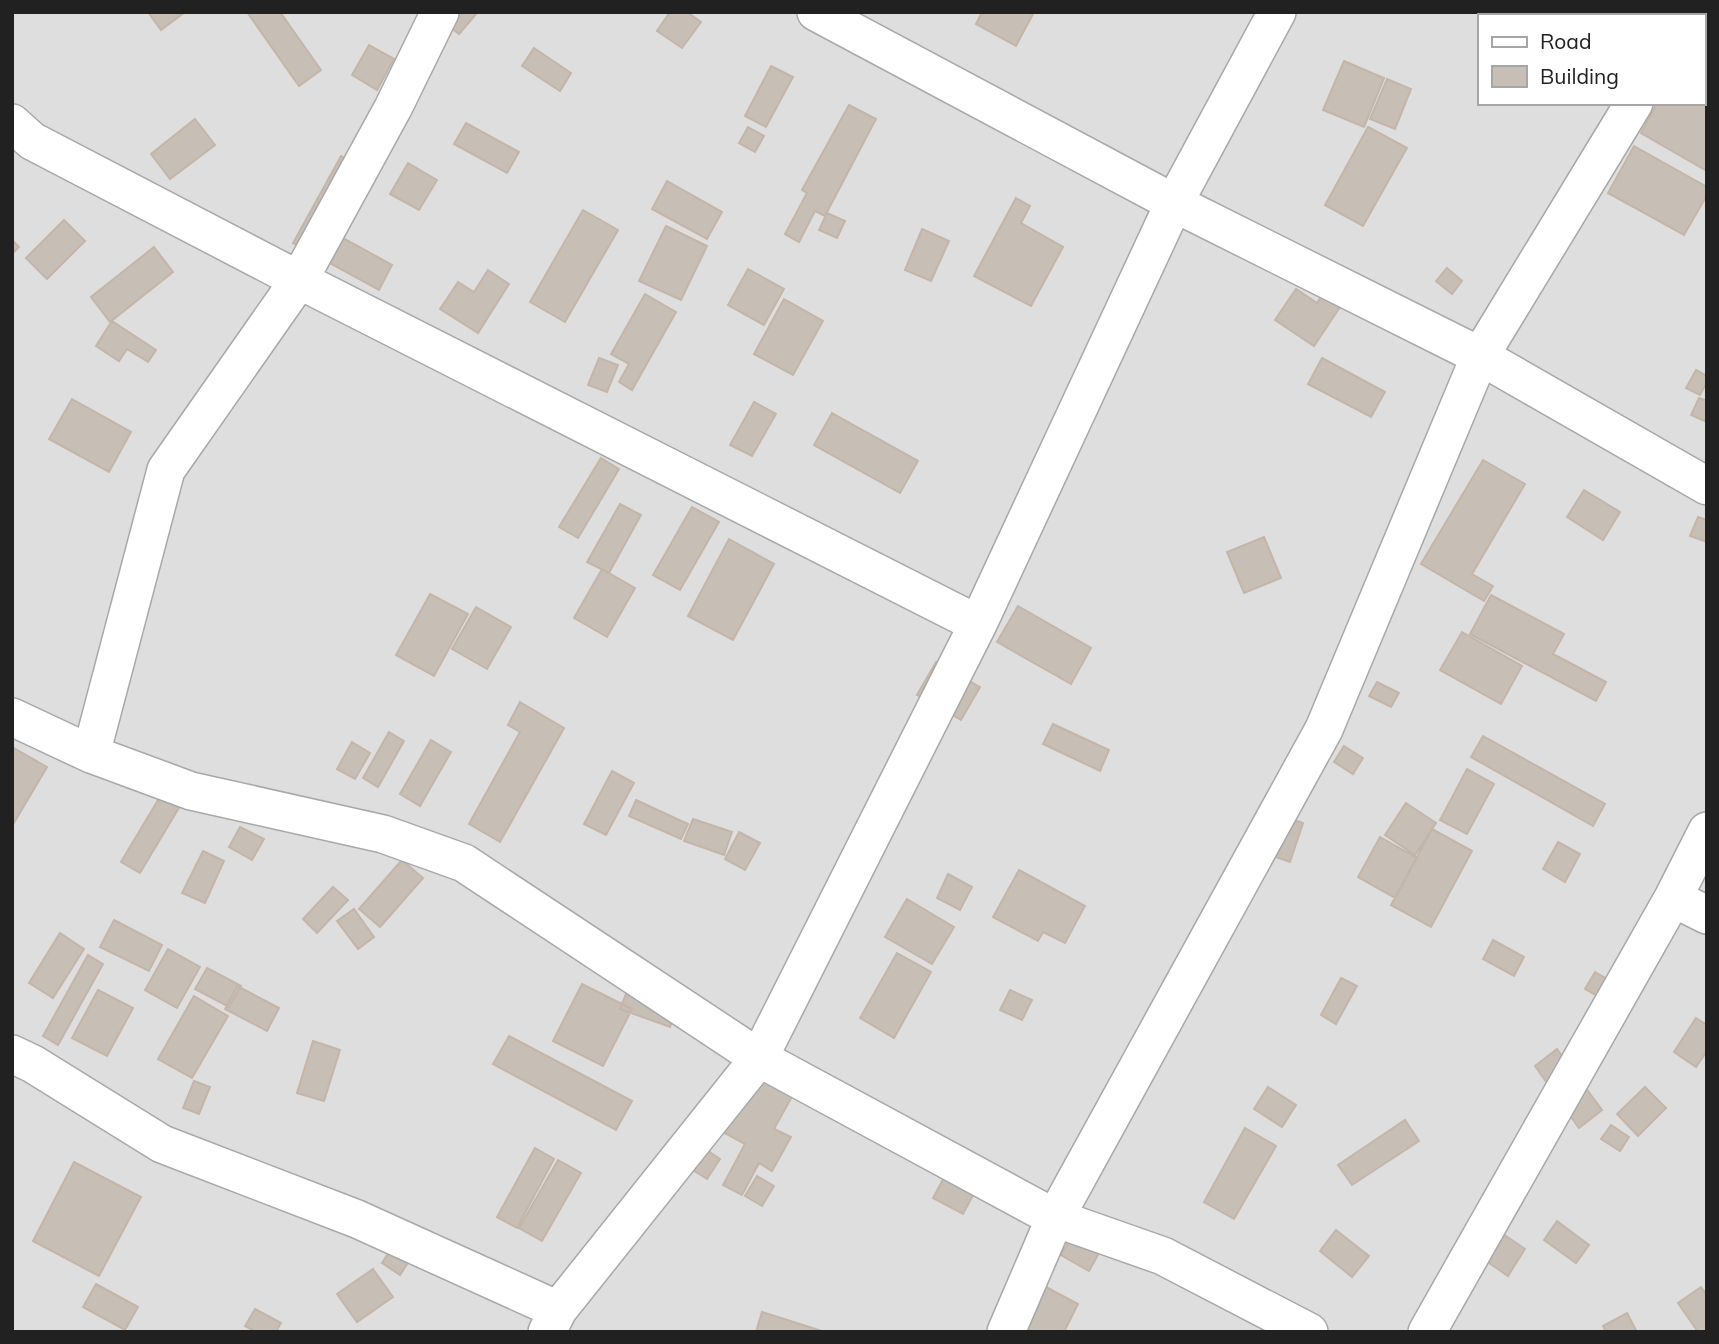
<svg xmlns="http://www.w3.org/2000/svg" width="1719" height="1344" viewBox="0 0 1719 1344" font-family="Mulish,sans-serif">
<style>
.residential{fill:#dfdede;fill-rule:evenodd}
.building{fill:#c7beb6;stroke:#c4b5a9;stroke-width:2}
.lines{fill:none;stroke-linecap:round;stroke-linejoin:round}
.minor-casing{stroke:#a8a8a8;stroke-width:40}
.minor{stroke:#fff;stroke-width:37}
</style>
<rect width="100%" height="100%" fill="#f2eee7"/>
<path class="residential" d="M 12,12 L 1707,12 L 1707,1332 L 12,1332 ZM 1479,16 L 1703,16 L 1703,103 L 1479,103 Z"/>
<path class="building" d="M 148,12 L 185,12 L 161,30 Z
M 247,12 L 280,12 L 321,70 L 299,86 Z
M 443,12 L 477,13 L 459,34 L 439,18 Z
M 670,12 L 687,12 L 701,22 L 682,48 L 657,31 Z
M 982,12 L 1034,12 L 1016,46 L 976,24 Z
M 1538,12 L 1570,12 L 1568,16 L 1536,16 Z
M 369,45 L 394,59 L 377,90 L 352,75 Z
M 534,48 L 571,73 L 560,91 L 522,66 Z
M 1344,61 L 1384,78 L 1364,127 L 1323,110 Z
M 771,66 L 793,77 L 766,127 L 745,116 Z
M 1387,79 L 1411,89 L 1395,129 L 1370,119 Z
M 1657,103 L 1700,103 L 1707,107 L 1707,171 L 1641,133 Z
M 849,105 L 876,119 L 825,216 L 815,211 L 799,242 L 785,234 L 807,193 L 802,190 Z
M 195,119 L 215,145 L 170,179 L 151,154 Z
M 466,123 L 519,152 L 507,173 L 454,144 Z
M 748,127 L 764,136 L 755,152 L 739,143 Z
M 1368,127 L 1407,148 L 1363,226 L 1325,205 Z
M 1634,146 L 1707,187 L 1707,195 L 1684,235 L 1608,193 Z
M 341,156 L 369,172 L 336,234 L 392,265 L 379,290 L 293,243 Z
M 408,163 L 437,180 L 419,210 L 390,194 Z
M 667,181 L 722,212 L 707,239 L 652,209 Z
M 1016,198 L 1030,206 L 1021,223 L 1063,247 L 1031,306 L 974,276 Z
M 583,210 L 618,230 L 565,322 L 530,302 Z
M 827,213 L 845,221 L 837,238 L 819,230 Z
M 64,220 L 85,241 L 47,279 L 26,258 Z
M 666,226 L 707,246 L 681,300 L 639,281 Z
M 922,229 L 949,241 L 931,281 L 905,270 Z
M 12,240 L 19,247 L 12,254 Z
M 154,247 L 173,272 L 110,322 L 91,297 Z
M 1447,268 L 1462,281 L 1452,294 L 1436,281 Z
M 748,269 L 784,289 L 764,325 L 728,305 Z
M 488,270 L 509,284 L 478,333 L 440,309 L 458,282 L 474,292 Z
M 1330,283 L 1348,295 L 1314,346 L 1275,320 L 1296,289 L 1317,303 Z
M 645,294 L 676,312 L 632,390 L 619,382 L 629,364 L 611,354 Z
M 784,299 L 823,321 L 793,375 L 754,354 Z
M 112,321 L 156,350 L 148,362 L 127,349 L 119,361 L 96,346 Z
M 599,358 L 618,365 L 607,392 L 588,385 Z
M 1322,358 L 1385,392 L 1371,417 L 1308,384 Z
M 1696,370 L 1707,376 L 1707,382 L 1700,395 L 1686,388 Z
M 1699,398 L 1707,401 L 1707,422 L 1691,415 Z
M 72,399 L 131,432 L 109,472 L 49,439 Z
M 754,402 L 776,414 L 752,456 L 730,445 Z
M 832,413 L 918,461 L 900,493 L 814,445 Z
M 601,458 L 619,469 L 578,538 L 559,527 Z
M 1483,460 L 1525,484 L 1472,574 L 1493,586 L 1484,601 L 1421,564 Z
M 1584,490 L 1620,512 L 1603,540 L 1567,517 Z
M 620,504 L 641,515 L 609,573 L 587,562 Z
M 692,507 L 719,522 L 680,590 L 653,575 Z
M 1698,517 L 1707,520 L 1707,542 L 1690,536 Z
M 1264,537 L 1281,578 L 1244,593 L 1227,552 Z
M 729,539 L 774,564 L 733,640 L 688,616 Z
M 602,569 L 635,588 L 607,637 L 574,618 Z
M 430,594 L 468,614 L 434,676 L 396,655 Z
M 1491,595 L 1564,634 L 1553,654 L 1606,682 L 1596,701 L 1470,634 Z
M 1018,606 L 1091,648 L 1071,684 L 997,642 Z
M 476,607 L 511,627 L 487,669 L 452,649 Z
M 1462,632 L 1522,666 L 1501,704 L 1440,670 Z
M 936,662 L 980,687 L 961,720 L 917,695 Z
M 1377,682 L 1399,693 L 1391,707 L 1369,696 Z
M 520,702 L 564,728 L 500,842 L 469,824 L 520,732 L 508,725 Z
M 1053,724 L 1109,750 L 1100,771 L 1043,744 Z
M 389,732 L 404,741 L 378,787 L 363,778 Z
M 1483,736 L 1605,804 L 1593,826 L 1471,757 Z
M 431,740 L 451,752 L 420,806 L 400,794 Z
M 352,742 L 370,753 L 355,779 L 337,769 Z
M 1344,746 L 1363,758 L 1353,774 L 1334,762 Z
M 12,747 L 47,767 L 12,826 Z
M 1467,769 L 1494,784 L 1467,834 L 1440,820 Z
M 612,771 L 634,783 L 606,835 L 584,824 Z
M 161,795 L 180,806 L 140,873 L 121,862 Z
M 636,800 L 688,824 L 681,839 L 629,816 Z
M 1406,803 L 1436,823 L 1415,855 L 1385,835 Z
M 1280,815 L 1303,823 L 1290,862 L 1267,854 Z
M 693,819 L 732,832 L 724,855 L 684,841 Z
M 240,827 L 264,839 L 252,860 L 229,847 Z
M 1432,829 L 1472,851 L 1431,927 L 1391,905 Z
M 739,832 L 760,843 L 745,870 L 725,859 Z
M 1380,837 L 1417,858 L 1395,898 L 1358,877 Z
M 1558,842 L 1580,854 L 1565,882 L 1543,869 Z
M 203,851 L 224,861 L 205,903 L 182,893 Z
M 402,860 L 423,878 L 380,927 L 359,909 Z
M 1019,870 L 1085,906 L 1065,943 L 1043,932 L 1038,941 L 993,917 Z
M 948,874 L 972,887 L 960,910 L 937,898 Z
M 333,887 L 348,900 L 317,933 L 303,919 Z
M 907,899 L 954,927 L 932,964 L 885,937 Z
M 354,909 L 374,937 L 358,949 L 337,921 Z
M 114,920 L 162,945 L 149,971 L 100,947 Z
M 60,933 L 84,949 L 53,998 L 29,983 Z
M 1493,940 L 1524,957 L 1514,976 L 1483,959 Z
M 168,949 L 200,967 L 177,1008 L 145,990 Z
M 897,953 L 931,972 L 894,1038 L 860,1018 Z
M 88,955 L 103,964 L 58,1045 L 43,1036 Z
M 207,968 L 241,986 L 229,1007 L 195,989 Z
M 1595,972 L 1614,983 L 1604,1000 L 1585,989 Z
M 1341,978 L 1357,986 L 1336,1024 L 1321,1015 Z
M 582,984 L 632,1009 L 603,1066 L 553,1041 Z
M 237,986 L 279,1008 L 267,1031 L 225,1009 Z
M 628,989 L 677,1007 L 670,1027 L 620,1009 Z
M 98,990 L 133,1008 L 107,1056 L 72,1038 Z
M 1010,990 L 1032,1000 L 1022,1020 L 1000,1010 Z
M 194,996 L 228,1016 L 192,1078 L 158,1059 Z
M 1696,1018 L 1707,1025 L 1707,1051 L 1696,1067 L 1674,1052 Z
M 509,1036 L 632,1101 L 616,1130 L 493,1064 Z
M 313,1041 L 340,1050 L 324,1101 L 297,1093 Z
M 1557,1049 L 1602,1110 L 1579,1128 L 1535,1066 Z
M 764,1065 L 799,1084 L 774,1129 L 791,1137 L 772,1171 L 759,1163 L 742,1195 L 723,1185 L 745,1144 L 699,1119 Z
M 194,1081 L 210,1087 L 199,1114 L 183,1108 Z
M 1268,1087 L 1296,1105 L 1282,1127 L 1254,1109 Z
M 1645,1087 L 1666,1108 L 1638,1136 L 1617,1114 Z
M 1405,1120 L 1419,1141 L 1352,1185 L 1338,1165 Z
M 1611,1125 L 1629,1137 L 1620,1151 L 1601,1139 Z
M 1245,1128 L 1276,1146 L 1234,1219 L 1204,1202 Z
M 701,1146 L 720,1159 L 707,1179 L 688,1167 Z
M 535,1148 L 554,1159 L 517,1228 L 497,1217 Z
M 956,1155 L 986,1171 L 963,1214 L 933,1198 Z
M 558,1160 L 581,1173 L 542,1241 L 519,1228 Z
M 74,1162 L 141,1197 L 99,1276 L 33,1241 Z
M 757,1176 L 774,1186 L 762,1206 L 745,1196 Z
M 1081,1219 L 1109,1235 L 1089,1271 L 1061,1255 Z
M 1481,1219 L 1525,1249 L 1508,1276 L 1463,1245 Z
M 1557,1221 L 1589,1245 L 1576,1263 L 1544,1240 Z
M 1336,1230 L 1369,1256 L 1352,1277 L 1320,1251 Z
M 395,1243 L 413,1255 L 400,1275 L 382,1263 Z
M 373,1269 L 393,1297 L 357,1322 L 337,1294 Z
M 96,1284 L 138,1307 L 125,1330 L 83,1307 Z
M 1044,1286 L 1078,1304 L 1064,1332 L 1031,1332 L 1022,1327 Z
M 1701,1287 L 1707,1295 L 1707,1332 L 1698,1332 L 1678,1303 Z
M 255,1309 L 281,1323 L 276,1332 L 256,1332 L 245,1326 Z
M 762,1312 L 825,1332 L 756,1332 Z
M 1627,1313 L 1637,1332 L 1606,1332 L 1603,1326 Z"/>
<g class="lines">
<g class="minor-casing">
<path id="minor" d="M 440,12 L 393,108 L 299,280 L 978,624
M 816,12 L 1174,203 L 1480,356 L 1707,486
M 1685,16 L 1687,12
M 1703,55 L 1707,56
M 12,123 L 32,141 L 299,280 L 166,470 L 91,754
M 12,717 L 91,754 L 191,791 L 383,834 L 464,863 L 759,1058 L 1055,1218 L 1163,1256 L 1309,1332
M 1673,898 L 1707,915
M 12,1054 L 33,1064 L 162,1144 L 357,1219 L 558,1310
M 547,1332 L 558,1310 L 759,1058 L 978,624 L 1174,203 L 1277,12
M 1006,1332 L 1055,1218 L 1324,729 L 1480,356 L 1634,103
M 1427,1332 L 1673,898 L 1707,831"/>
</g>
<use href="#minor" class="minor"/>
</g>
<rect width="1719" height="1344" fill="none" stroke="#212121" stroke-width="28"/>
<rect x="1478" y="14" width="228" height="91" fill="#ffffff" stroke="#a6a6a6" stroke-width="2"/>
<rect x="1492" y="37" width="35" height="10" fill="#ffffff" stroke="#a6a6a6" stroke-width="2"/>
<text x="1540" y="49" font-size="21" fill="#212121">Road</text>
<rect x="1492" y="66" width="35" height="21" fill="#c7beb6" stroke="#a6a6a6" stroke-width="2"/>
<text x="1540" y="84" font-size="21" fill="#212121">Building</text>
</svg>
